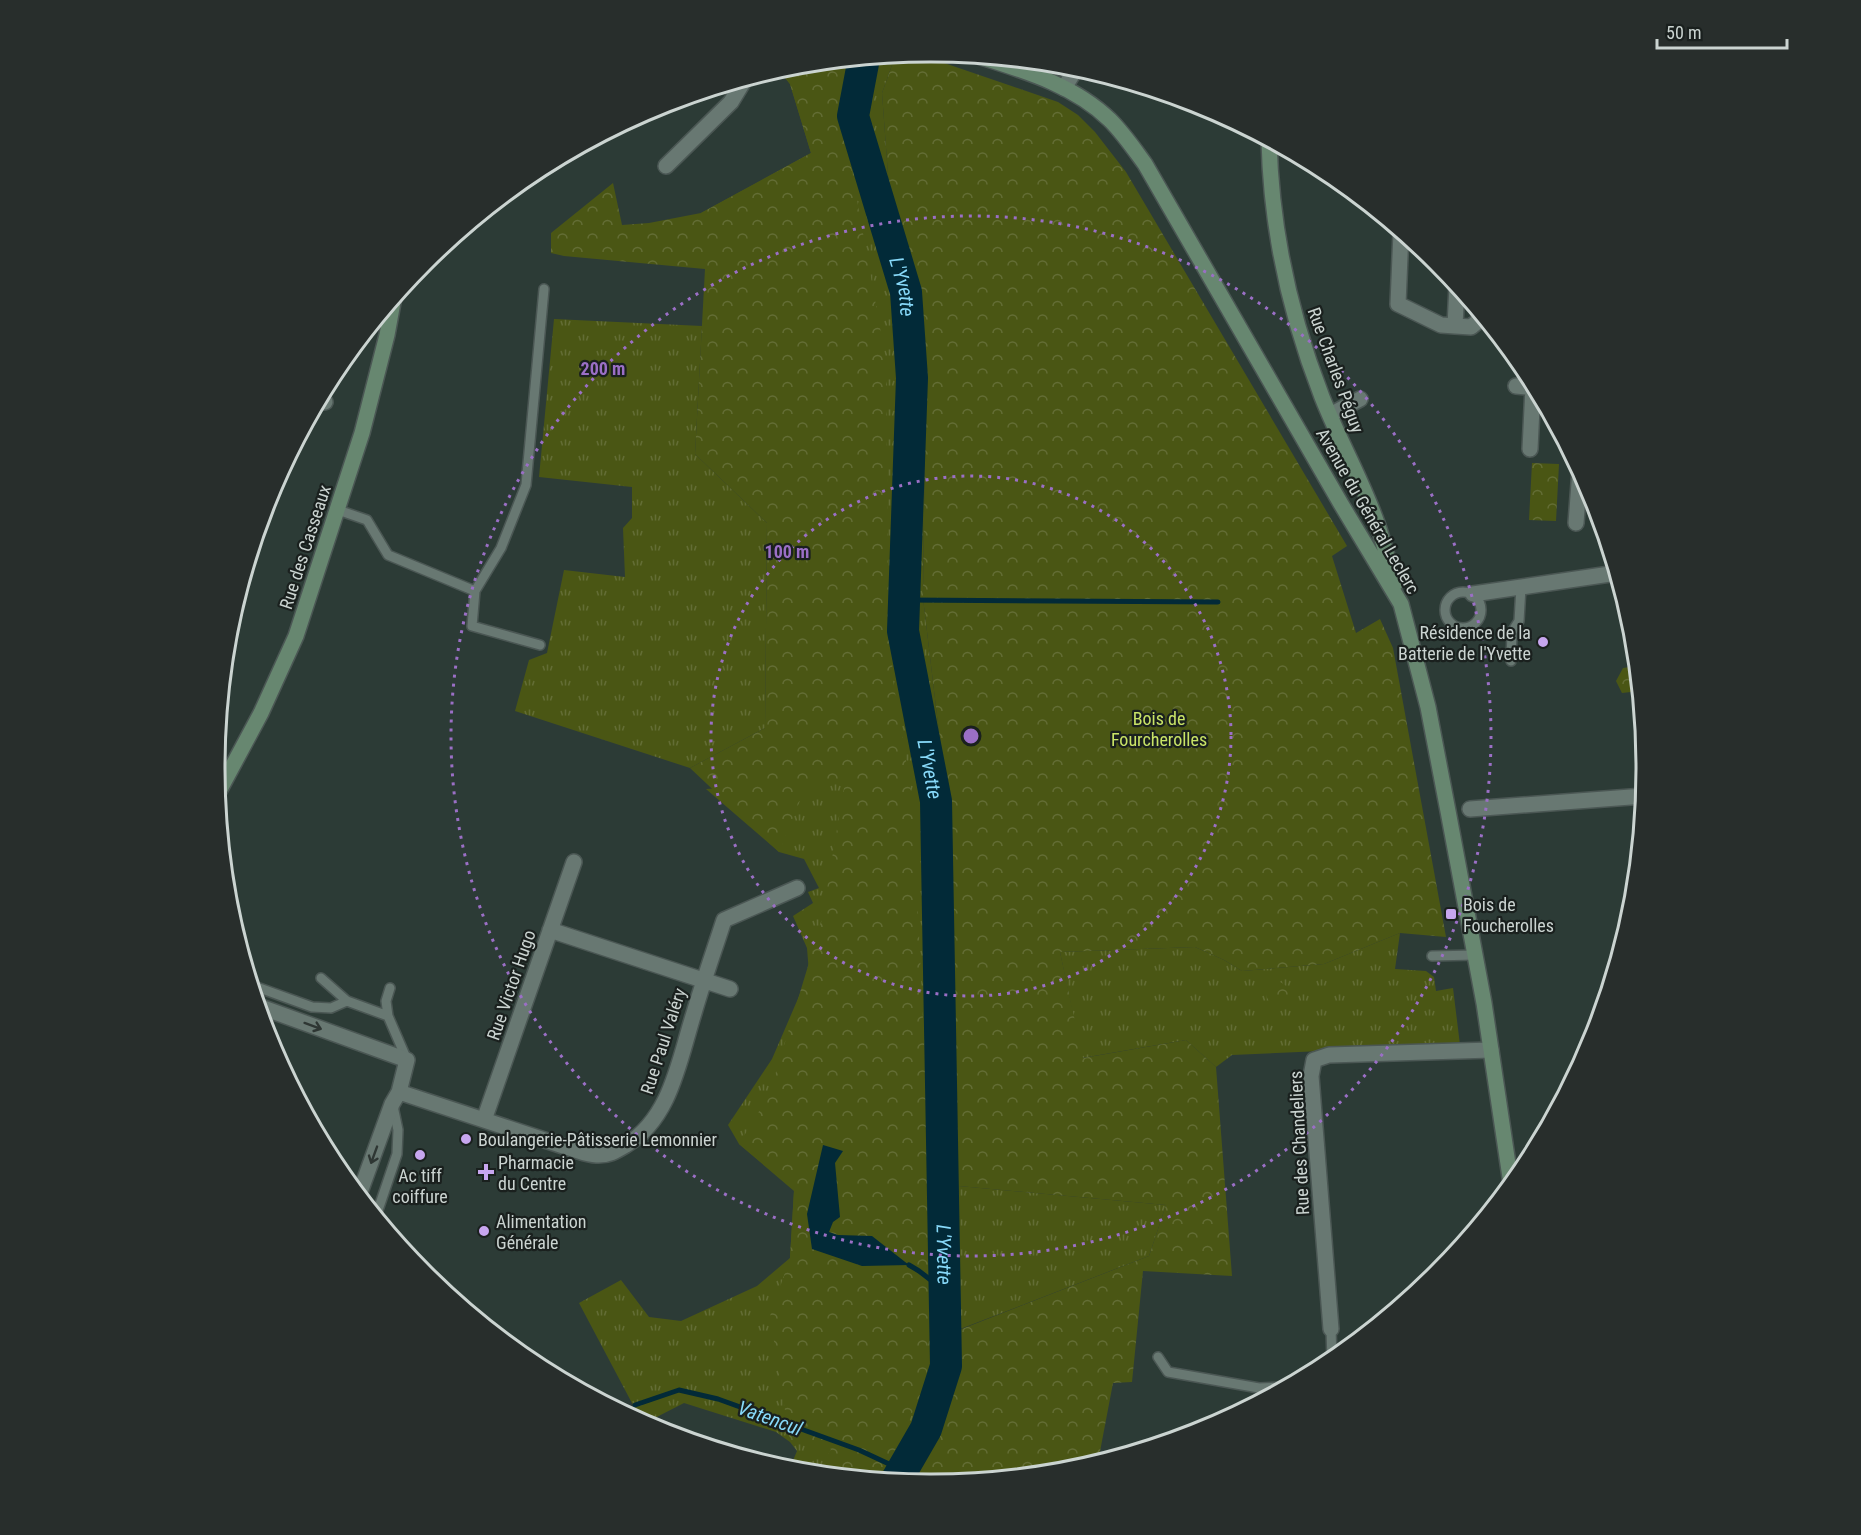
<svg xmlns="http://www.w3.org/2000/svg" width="1861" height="1535" viewBox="0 0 1861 1535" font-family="'Roboto Condensed',sans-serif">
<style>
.grass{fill:url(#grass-tufts)}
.forest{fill:url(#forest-crowns)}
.water{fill:#022a38}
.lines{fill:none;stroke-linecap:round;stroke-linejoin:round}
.stream{stroke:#022a38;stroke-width:5}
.river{stroke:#022a38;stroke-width:32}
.lane-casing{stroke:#4b5754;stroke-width:12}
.street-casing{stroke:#4b5754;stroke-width:18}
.secondary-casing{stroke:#4b5754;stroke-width:18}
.lane{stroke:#687872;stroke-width:9}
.street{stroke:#687872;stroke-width:15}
.secondary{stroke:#678770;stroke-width:15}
.oneway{stroke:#2e3633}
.ring{fill:none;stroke:#9b6fc6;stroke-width:3;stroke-dasharray:3 6}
.poi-dot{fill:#c7a6ef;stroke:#1a201e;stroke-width:2}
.labels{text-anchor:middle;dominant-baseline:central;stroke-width:4.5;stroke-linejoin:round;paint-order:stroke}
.street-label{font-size:18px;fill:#cbd4d1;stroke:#1a201e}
.poi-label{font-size:18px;fill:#cbd4d1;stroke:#1a201e;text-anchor:start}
.park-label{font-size:18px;fill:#c9e467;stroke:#1a201e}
.water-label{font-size:20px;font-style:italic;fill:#87d9f9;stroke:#1a201e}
.rim{fill:none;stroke:#cbd4d1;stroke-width:3}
.centre{fill:#9b6fc6;stroke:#1a201e;stroke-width:3}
.ring-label{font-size:18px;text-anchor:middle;font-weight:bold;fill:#9b6fc6;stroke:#1a201e;stroke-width:4.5;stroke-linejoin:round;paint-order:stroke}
</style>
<defs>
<pattern id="grass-tufts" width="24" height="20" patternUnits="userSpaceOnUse" patternTransform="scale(1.5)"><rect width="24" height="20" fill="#4a5614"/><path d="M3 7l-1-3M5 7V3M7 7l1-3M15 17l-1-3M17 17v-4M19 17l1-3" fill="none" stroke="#636d35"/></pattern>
<pattern id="forest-crowns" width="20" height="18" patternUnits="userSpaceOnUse" patternTransform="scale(1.5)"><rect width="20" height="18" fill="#4a5614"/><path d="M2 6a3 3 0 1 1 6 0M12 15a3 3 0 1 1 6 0" fill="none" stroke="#636d35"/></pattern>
</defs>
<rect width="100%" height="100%" fill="#2c3b36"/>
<path class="grass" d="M 896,54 L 882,93 L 889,188 L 919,286 L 925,429 L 923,598 L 941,749 L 948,959 L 949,1138 L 948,1185 L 1166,1205 L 1149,1256 L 955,1331 L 956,1372 L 941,1419 L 920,1465 L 910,1482 L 789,1470 L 797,1451 L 790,1442 L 776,1432 L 684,1403 L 645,1423 L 642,1422 L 579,1303 L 621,1280 L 649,1317 L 681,1321 L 757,1286 L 790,1258 L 794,1190 L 739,1144 L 728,1125 L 772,1059 L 809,973 L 807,948 L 793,916 L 813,903 L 808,892 L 819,888 L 804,859 L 779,852 L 706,789 L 845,781 L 834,283 L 703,268 L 701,213 L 811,153 L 790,84 L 778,69 L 791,65 Z
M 554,319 L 702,326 L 695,454 L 767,523 L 765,728 L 690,768 L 515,711 L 529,660 L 547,653 L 564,570 L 625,577 L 623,528 L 632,518 L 632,487 L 539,477 Z
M 1400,933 L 1395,969 L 1426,971 L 1434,977 L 1436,991 L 1453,988 L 1460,1045 L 1232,1055 L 1216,1067 L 1186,1040 L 1082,1058 L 1060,952 L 1195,947 L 1224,960 L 1242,971 L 1324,964 Z"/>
<path class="forest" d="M 915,53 L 1058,102 L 1078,115 L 1095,132 L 1126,172 L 1347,546 L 1332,556 L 1356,633 L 1380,619 L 1393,648 L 1446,937 L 1400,933 L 1324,964 L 1242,971 L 1224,960 L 1195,947 L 1060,952 L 1083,1058 L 1186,1040 L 1216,1067 L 1232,1276 L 1143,1271 L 1132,1382 L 1113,1383 L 1098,1462 L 1070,1470 L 931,1484 L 910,1482 L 920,1465 L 941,1419 L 956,1372 L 954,1332 L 1149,1256 L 1166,1205 L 948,1185 L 949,1138 L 948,959 L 941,749 L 923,598 L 925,429 L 919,286 L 889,188 L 882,93 L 896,54 Z
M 856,58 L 850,161 L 886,361 L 888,579 L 893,680 L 913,804 L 932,1215 L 927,1380 L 890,1462 L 887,1480 L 819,1473 L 831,1449 L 790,1442 L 770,1316 L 790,1258 L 794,1191 L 739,1144 L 769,1095 L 821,923 L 845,782 L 806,786 L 779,852 L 690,768 L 765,728 L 767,523 L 695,454 L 705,269 L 564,256 L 551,253 L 551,233 L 613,183 L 622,225 L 649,223 L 701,213 L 811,153 L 790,84 L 778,69 L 791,65 Z
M 1532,463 L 1559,464 L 1556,521 L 1529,520 Z
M 1637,666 L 1639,691 L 1622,693 L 1616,681 L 1623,668 Z
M1266 993a11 11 0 1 1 22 0a11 11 0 1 1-22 0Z"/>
<path class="water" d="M 823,1145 L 843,1151 L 835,1163 L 840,1217 L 833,1222 L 829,1232 L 838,1235 L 872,1236 L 909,1265 L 862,1266 L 812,1249 L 807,1214 Z"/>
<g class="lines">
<path class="stream" d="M 905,600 L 1218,602
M 909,1265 L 919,1271 L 945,1291
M 635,1405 L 679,1390 L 718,1399 L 859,1450 L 902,1470"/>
<path class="river" id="s1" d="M 864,58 L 853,116 L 906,292 L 912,378 L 903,631 L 936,801 L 946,1366 L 926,1429 L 896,1481"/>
<g class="lane-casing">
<path id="lane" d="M 338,510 L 367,520 L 388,555 L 475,591 L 472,626 L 540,645
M 475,591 L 501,548 L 526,485 L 544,289
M1445 610a18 18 0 1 1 36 0a18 18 0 1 1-36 0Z
M 1511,661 L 1512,632 L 1519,621 L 1521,587
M 1432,956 L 1475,955
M 321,978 L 347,1001 L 388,1016
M 251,985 L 312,1007 L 331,1008 L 347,1001
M 390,988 L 386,1001 L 388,1016 L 407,1060
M 376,1216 L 397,1154 L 398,1130 L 393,1106
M 1331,1329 L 1332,1361
M 1158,1357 L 1168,1372 L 1259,1388 L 1285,1387"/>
</g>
<g class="street-casing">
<path id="street" d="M 1064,88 L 1077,67
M 666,166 L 731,102 L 745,79
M 1401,232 L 1398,304 L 1441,325 L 1455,326
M 1457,285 L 1455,326 L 1471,327 L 1483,317
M 1516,386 L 1536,388
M 318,400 L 325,402
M 1330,415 L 1360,399
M 1530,449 L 1533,387
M 1576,523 L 1580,470
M 1473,594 L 1617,573
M 1470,809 L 1644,796
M 550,930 L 730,989
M 258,1006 L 407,1060 L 399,1092 L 392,1104 L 359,1195
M 399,1092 L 578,1151 C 584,1153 590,1155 596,1155 C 608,1156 616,1151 626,1145 C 671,1118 679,1060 694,1013 C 703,982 714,951 724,920 L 797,888
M 484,1120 L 574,862
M 1331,1329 L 1311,1076 L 1314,1060 L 1329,1055 L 1491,1050"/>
</g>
<g class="secondary-casing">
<path id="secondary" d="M 978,56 C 1025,71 1074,85 1110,120 C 1124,134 1134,149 1145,164 L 1341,504 L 1401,604 L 1428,707 L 1448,811 L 1484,1003 L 1511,1184
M 1269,140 C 1271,228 1290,315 1322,397 C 1339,440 1362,480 1377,523 C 1384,543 1389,564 1395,584
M 217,795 L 261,713 L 296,636 L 362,433 L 387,335 L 394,297"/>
</g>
<use href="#lane" class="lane"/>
<use href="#street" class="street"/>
<use href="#secondary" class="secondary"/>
</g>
<defs><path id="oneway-shaft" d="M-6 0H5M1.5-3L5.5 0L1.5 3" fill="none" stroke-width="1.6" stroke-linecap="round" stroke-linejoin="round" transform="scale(1.5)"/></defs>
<g class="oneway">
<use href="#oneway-shaft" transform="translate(313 1026) rotate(20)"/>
<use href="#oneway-shaft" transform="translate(374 1155) rotate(110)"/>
</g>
<g class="ring">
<circle cx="971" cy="736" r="260"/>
<circle cx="971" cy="736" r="520"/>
</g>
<g class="poi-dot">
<circle cx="1543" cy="642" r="6"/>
<rect x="1445" y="908" width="12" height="12" rx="3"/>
<circle cx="466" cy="1139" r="6"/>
<circle cx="420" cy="1155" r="6"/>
<path d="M483 1163h6v6h6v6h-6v6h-6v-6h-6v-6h6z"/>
<circle cx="484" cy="1231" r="6"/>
</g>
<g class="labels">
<g class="street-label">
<text transform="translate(1336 370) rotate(70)">Rue Charles Péguy</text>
<text transform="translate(1368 511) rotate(60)">Avenue du Général Leclerc</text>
<text transform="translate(305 547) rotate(-72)">Rue des Casseaux</text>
<text transform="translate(511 985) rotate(-71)">Rue Victor Hugo</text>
<text transform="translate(663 1041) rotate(-72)">Rue Paul Valéry</text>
<text transform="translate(1299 1143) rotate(-93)">Rue des Chandeliers</text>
</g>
<g class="poi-label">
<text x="1531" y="632" text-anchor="end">Résidence de la<tspan x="1531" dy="21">Batterie de l'Yvette</tspan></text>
<text x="1463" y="904">Bois de<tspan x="1463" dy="21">Foucherolles</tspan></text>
<text x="478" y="1139">Boulangerie-Pâtisserie Lemonnier</text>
<text x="498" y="1162">Pharmacie<tspan x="498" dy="21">du Centre</tspan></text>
<text x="420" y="1175" text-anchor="middle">Ac tiff<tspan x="420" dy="21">coiffure</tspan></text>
<text x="496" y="1221">Alimentation<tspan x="496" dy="21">Générale</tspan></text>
</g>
<g class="park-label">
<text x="1159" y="718">Bois de<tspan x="1159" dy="21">Fourcherolles</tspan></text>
</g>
<g class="water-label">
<text stroke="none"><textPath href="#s1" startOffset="237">L'Yvette</textPath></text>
<text stroke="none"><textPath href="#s1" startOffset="723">L'Yvette</textPath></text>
<text stroke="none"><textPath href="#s1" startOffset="1209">L'Yvette</textPath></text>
<text transform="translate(770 1418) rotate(20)">Vatencul</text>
</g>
</g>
<path d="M0 0H1861V1535H0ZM930 62H931A705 705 0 0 1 1636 767V769A705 705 0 0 1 931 1474H930A705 705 0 0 1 225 769V767A705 705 0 0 1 930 62Z" fill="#282e2c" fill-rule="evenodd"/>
<path class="rim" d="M930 62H931A705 705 0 0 1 1636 767V769A705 705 0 0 1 931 1474H930A705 705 0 0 1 225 769V767A705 705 0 0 1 930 62Z"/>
<circle cx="971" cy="736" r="9" class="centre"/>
<g class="ring-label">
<text x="603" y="375">200 m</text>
<text x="787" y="558">100 m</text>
</g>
<path d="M1657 39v9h130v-9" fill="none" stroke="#cbd4d1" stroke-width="3"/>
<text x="1666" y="39" font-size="18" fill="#cbd4d1" stroke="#1a201e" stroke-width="4.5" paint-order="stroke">50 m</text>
</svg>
